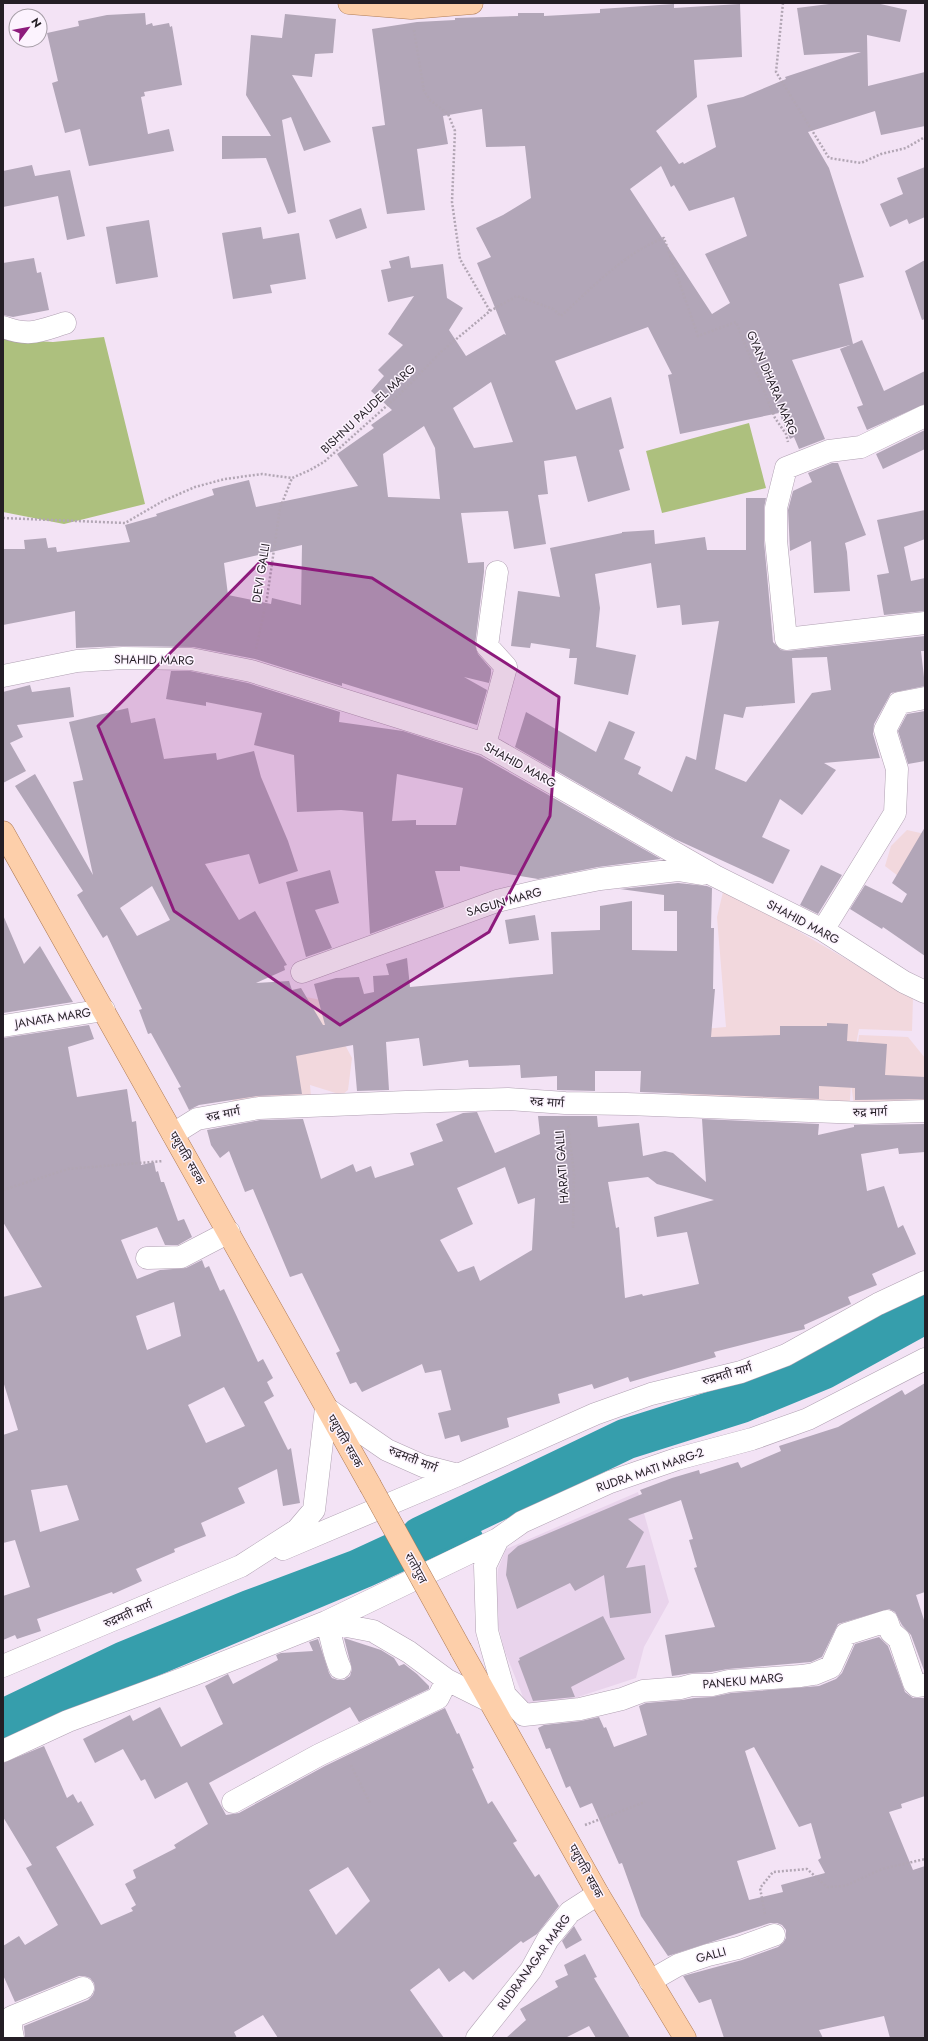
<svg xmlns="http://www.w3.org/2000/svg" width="928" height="2041" viewBox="0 0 928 2041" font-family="Jost,'Noto Sans Devanagari',sans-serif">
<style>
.built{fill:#e9d4ec}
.education{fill:#f2d8dd}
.green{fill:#adc07e}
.water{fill:#369eac}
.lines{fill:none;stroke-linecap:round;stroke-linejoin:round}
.river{stroke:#369eac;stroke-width:41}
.building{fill:#b2a6b8;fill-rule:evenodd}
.minor-casing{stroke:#b0a1b2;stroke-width:23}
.major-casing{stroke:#b07c57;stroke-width:23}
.path{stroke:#b2a6b4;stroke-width:2.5;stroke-dasharray:2 2;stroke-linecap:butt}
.minor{stroke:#fff;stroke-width:22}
.major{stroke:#fdcfaa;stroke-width:22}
.major-bridge-casing{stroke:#b07c57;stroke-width:23;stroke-linecap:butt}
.major-bridge{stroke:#fdcfaa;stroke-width:22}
.marked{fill:#8d1a7c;fill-opacity:0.2;stroke:#8d1a7c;stroke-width:3;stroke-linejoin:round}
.labels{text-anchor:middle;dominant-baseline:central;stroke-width:3;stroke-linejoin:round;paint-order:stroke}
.street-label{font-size:12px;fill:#241e25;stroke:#fcf3fe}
</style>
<rect width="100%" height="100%" fill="#f3e3f5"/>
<path class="built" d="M 638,1492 L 669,1602 L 644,1647 L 636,1678 L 532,1712 L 523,1697 L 504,1649 L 497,1620 L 496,1596 L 498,1569 L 506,1549 Z"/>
<path class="education" d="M 907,830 L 925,834 L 915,889 L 885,866 L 891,846 Z
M 724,888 L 913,998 L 912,1031 L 859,1029 L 851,1070 L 854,1072 L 859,1035 L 908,1037 L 925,1058 L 925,1113 L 854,1105 L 851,1084 L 849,1114 L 681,1111 L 679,1031 L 726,1027 L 717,917 Z
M 306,997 L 321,1000 L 352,1058 L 348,1090 L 342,1095 L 310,1085 L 311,1096 L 233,1104 L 225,1065 Z"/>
<path class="green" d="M 104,337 L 145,504 L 64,524 L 3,512 L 3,339 L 53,342 Z
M 749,423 L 766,488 L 662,513 L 646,451 Z"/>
<path class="water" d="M 465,1498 L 483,1535 L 372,1586 L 3,1741 L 3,1697 L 116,1643 L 243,1591 L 350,1551 Z"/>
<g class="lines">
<path class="river" d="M 421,1537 L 626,1439 L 740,1403 L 823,1369 L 925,1313"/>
</g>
<path class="building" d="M 837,3 L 876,3 L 907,10 L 900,42 L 867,35 L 868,86 L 925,72 L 925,126 L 881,135 L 875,111 L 808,132 L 829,168 L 864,277 L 839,284 L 853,344 L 862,340 L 884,391 L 925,371 L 925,404 L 867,430 L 857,407 L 863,405 L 840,349 L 850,345 L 792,360 L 825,439 L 799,449 L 794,437 L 790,439 L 779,413 L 680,434 L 668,375 L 672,374 L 648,327 L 555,361 L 576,410 L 611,397 L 624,448 L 619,450 L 630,490 L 588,502 L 576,456 L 544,461 L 548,494 L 538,495 L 546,544 L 514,549 L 508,511 L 461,513 L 468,563 L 484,562 L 484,572 L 475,645 L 478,654 L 491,669 L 491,674 L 489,683 L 464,677 L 487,690 L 477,725 L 342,683 L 342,686 L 255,659 L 193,647 L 123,646 L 76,648 L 75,611 L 3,625 L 3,549 L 25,549 L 24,540 L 46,538 L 48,548 L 56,547 L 57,552 L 130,542 L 125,525 L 157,516 L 156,514 L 214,495 L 212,489 L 249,480 L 256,507 L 358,486 L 337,454 L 374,428 L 371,425 L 392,410 L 371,391 L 384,376 L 378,370 L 403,345 L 388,334 L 414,296 L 388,302 L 381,270 L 391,268 L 389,261 L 409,256 L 411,268 L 443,264 L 447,298 L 463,308 L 449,330 L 466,356 L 504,334 L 506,335 L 477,263 L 491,257 L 476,228 L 503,215 L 531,198 L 525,146 L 486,147 L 482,109 L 443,116 L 448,144 L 417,149 L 425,210 L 387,214 L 372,127 L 385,125 L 372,29 L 417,22 L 455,20 L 455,18 L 518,16 L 518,13 L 544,13 L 544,16 L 600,13 L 600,9 L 674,4 L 674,8 L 740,4 L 742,57 L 694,60 L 697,97 L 656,131 L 679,164 L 683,162 L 684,164 L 716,147 L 707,105 L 743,97 L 786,79 L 785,77 L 861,52 L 804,55 L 797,8 ZM 661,166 L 671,187 L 674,185 L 689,211 L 734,197 L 747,236 L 705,254 L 730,303 L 712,314 L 630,189 ZM 491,382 L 513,442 L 474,448 L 453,408 ZM 424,426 L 435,448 L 440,499 L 388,497 L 383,454 ZM 302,545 L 301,605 L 272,598 L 271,604 L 228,595 L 224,563 Z
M 145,13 L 146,25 L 152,23 L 153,26 L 169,23 L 170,27 L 172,26 L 182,85 L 144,92 L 145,96 L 141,97 L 148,134 L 169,129 L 174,151 L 89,166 L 80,129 L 65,133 L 52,83 L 58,81 L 47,33 L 79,26 L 78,21 L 107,15 Z
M 285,14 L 336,19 L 333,53 L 315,54 L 312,77 L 292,75 L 331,142 L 304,151 L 291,117 L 282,120 L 296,212 L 288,214 L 266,158 L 222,159 L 222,136 L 271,136 L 246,95 L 251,35 L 282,38 Z
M 32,165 L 35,176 L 70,170 L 85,236 L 67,240 L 58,196 L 3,207 L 3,171 Z
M 925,167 L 925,217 L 909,224 L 907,219 L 890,227 L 880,204 L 903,194 L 897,178 Z
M 361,208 L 367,228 L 336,239 L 329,220 Z
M 149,220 L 158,277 L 116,284 L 106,227 Z
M 261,227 L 263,239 L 299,233 L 306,279 L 270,285 L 272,293 L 233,299 L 222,233 Z
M 34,258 L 37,273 L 41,272 L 49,310 L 13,317 L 3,315 L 3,263 Z
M 925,260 L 925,319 L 922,320 L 905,271 Z
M 925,430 L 925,449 L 883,469 L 876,454 Z
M 832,463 L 838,463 L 866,535 L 845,543 L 847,552 L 850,591 L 814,593 L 811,541 L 790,551 L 788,510 L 793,491 L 812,482 L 808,473 Z
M 746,498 L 766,498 L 764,508 L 764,541 L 773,642 L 781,650 L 787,651 L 925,636 L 925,651 L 921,651 L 925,686 L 891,693 L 874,724 L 873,734 L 880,758 L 824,763 L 836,770 L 802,815 L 780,799 L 762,837 L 790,850 L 773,884 L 675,839 L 515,747 L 526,712 L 596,752 L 609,721 L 635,732 L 624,759 L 641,767 L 638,774 L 672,792 L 686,756 L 696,760 L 719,621 L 682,625 L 680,605 L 657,608 L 651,563 L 595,574 L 600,608 L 596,647 L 636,655 L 628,695 L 574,684 L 577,658 L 569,658 L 570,649 L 531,643 L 530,648 L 511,646 L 518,591 L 560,597 L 550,548 L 622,533 L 622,532 L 654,530 L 655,544 L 705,537 L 707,550 L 746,550 ZM 827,657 L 831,690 L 812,693 L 746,782 L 715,769 L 724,714 L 743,718 L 746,707 L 795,703 L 792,658 Z
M 925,510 L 925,539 L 904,547 L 911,581 L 925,578 L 925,611 L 884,615 L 877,575 L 889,573 L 877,520 Z
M 171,671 L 190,671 L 248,683 L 340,712 L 339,722 L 403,731 L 480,756 L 661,859 L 598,867 L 538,879 L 460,866 L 460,871 L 435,871 L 444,907 L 370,934 L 363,812 L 341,810 L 297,812 L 294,755 L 254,745 L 262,713 L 206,702 L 206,706 L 166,699 ZM 397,774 L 463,788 L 456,825 L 416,825 L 416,820 L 392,821 Z
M 30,685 L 32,692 L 70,687 L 74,717 L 17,725 L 23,737 L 10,743 L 26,771 L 3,783 L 3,692 Z
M 128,708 L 131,723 L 155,718 L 164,759 L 216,753 L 217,760 L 254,751 L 261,777 L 288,841 L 298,871 L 259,884 L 249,854 L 205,864 L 239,920 L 255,911 L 287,965 L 284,966 L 285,970 L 256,983 L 289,981 L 292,990 L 301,988 L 323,1025 L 325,1025 L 314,984 L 336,978 L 359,977 L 364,994 L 374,992 L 373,976 L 389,975 L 386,964 L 407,958 L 410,987 L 553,974 L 551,932 L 600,930 L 600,906 L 632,901 L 632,950 L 677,951 L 677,911 L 664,911 L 664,895 L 620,889 L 678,883 L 707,886 L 712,888 L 711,928 L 714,928 L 713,989 L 715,989 L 711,1037 L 780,1035 L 780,1026 L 827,1026 L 827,1023 L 848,1024 L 847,1041 L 887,1044 L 885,1075 L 925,1077 L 925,1099 L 855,1100 L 855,1088 L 819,1086 L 819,1099 L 640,1092 L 641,1071 L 595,1071 L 595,1091 L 557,1090 L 557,1076 L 521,1078 L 520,1065 L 469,1067 L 468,1060 L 423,1066 L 419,1038 L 386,1042 L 389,1090 L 357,1091 L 353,1045 L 296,1056 L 302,1094 L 257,1096 L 199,1105 L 189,1110 L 178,1088 L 181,1087 L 151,1033 L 148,1034 L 139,1010 L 142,1009 L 107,935 L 103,938 L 77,895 L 83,891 L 15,786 L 35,774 L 93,875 L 73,782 L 83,780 L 69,722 ZM 152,886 L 170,920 L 137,936 L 120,908 Z
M 925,711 L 925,761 L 908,764 L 898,731 L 907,714 Z
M 925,827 L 925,956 L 883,927 L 882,929 L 850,909 L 865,885 L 902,903 L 907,894 L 892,883 Z
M 821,865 L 842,875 L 818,914 L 800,905 Z
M 330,870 L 339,903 L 315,910 L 332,948 L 306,957 L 286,882 Z
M 3,915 L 24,964 L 40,946 L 73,1002 L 3,1013 Z
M 535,915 L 539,940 L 509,944 L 505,920 Z
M 89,1025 L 94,1039 L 68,1047 L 77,1097 L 127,1089 L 132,1122 L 136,1121 L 141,1165 L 154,1162 L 156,1172 L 158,1171 L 161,1182 L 164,1182 L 178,1221 L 184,1219 L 192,1237 L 178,1245 L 165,1245 L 157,1227 L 121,1240 L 137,1279 L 160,1270 L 186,1268 L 202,1260 L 205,1268 L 209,1266 L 220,1291 L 224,1289 L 258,1362 L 263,1359 L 273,1378 L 267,1382 L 274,1396 L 264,1402 L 288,1450 L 291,1448 L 300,1503 L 283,1506 L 277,1469 L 238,1488 L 245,1503 L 201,1523 L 206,1536 L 174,1549 L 175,1552 L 136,1569 L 142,1581 L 113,1594 L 112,1592 L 37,1619 L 41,1631 L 17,1639 L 15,1635 L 3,1640 L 3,1596 L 30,1587 L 15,1540 L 3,1543 L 3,1435 L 18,1430 L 3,1381 L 3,1297 L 42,1287 L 3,1222 L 3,1038 ZM 174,1302 L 181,1336 L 147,1350 L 136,1316 ZM 224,1387 L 245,1426 L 206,1443 L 188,1405 ZM 67,1485 L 79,1520 L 40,1532 L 31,1490 Z
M 477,1112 L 495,1153 L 540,1134 L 538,1116 L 597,1116 L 598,1127 L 639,1123 L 643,1156 L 665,1151 L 673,1153 L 706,1182 L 702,1119 L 819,1124 L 818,1135 L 854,1127 L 854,1125 L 925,1124 L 925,1152 L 899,1154 L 898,1148 L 861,1154 L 867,1191 L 884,1186 L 898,1228 L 903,1225 L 916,1254 L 872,1274 L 877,1285 L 848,1297 L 851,1304 L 804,1325 L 805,1329 L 714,1352 L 716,1357 L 630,1382 L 628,1377 L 594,1389 L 592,1384 L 558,1394 L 560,1403 L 507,1418 L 509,1427 L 461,1442 L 459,1435 L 445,1439 L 438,1413 L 451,1410 L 441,1370 L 425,1373 L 422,1364 L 362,1392 L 356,1382 L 350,1384 L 336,1353 L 340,1351 L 302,1273 L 290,1277 L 253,1189 L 245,1192 L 229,1151 L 220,1158 L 211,1145 L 207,1130 L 260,1120 L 303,1119 L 321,1179 L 353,1164 L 356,1172 L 371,1166 L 375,1178 L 414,1165 L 410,1153 L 443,1141 L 436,1124 L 463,1113 ZM 505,1167 L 518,1204 L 535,1198 L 532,1250 L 480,1281 L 474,1266 L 458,1272 L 440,1240 L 473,1224 L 457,1188 ZM 648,1177 L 657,1184 L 714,1200 L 654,1217 L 657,1237 L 687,1232 L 699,1284 L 643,1296 L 642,1294 L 625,1298 L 619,1227 L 616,1228 L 608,1182 Z
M 925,1383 L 925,1592 L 916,1595 L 925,1623 L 925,1673 L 911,1635 L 902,1625 L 895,1612 L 889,1609 L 838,1624 L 822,1657 L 811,1662 L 728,1669 L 711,1672 L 692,1673 L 672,1676 L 665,1635 L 715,1627 L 694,1568 L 697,1567 L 689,1540 L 693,1539 L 681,1500 L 628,1519 L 644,1532 L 626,1568 L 645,1565 L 651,1613 L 610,1618 L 604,1575 L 575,1591 L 570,1583 L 517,1609 L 506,1575 L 508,1555 L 518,1546 L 642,1494 L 640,1490 L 672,1478 L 699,1470 L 700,1474 L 738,1462 L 741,1468 L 781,1451 L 779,1446 L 838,1427 L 902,1390 L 905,1395 Z
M 603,1616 L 625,1659 L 571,1687 L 575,1697 L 533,1701 L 518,1661 L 520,1660 L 519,1658 Z
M 879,1637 L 888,1646 L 905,1692 L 913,1698 L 925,1698 L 925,1796 L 901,1804 L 902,1808 L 889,1812 L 913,1870 L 925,1866 L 925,2038 L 890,2038 L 884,2016 L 819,2030 L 823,2038 L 724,2038 L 711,1999 L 699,2003 L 683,1976 L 742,1960 L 778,1947 L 783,1943 L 786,1938 L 786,1930 L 782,1925 L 777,1923 L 770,1923 L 668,1956 L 641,1916 L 622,1863 L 619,1864 L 592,1803 L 580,1808 L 570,1786 L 566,1788 L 550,1748 L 546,1749 L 538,1728 L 544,1725 L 581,1721 L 599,1717 L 604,1728 L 606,1727 L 614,1747 L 647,1735 L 639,1706 L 646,1703 L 682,1700 L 694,1698 L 712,1697 L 731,1693 L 819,1686 L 836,1679 L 842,1673 L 855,1644 ZM 754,1747 L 799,1827 L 811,1823 L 821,1858 L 818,1860 L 825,1873 L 781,1885 L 783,1892 L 749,1900 L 737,1861 L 776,1849 L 745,1751 Z
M 344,1638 L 381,1650 L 394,1658 L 399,1666 L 404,1664 L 417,1674 L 429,1686 L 429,1689 L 359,1722 L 350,1707 L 209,1783 L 226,1815 L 239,1813 L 325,1766 L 445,1708 L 457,1734 L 459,1733 L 474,1768 L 472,1769 L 488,1804 L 492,1801 L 517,1841 L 513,1843 L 535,1877 L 539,1874 L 559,1906 L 537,1934 L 523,1943 L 521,1941 L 473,1980 L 464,1971 L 449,1982 L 439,1968 L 410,1990 L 444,2038 L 278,2038 L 263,2015 L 234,2032 L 237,2038 L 25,2038 L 24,2026 L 88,2000 L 93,1995 L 95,1989 L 94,1983 L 90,1978 L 84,1976 L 79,1976 L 15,2002 L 3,1975 L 3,1946 L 19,1936 L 25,1945 L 58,1925 L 26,1868 L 32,1865 L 3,1817 L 3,1763 L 44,1746 L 67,1798 L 73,1794 L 78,1803 L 81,1801 L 94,1825 L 56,1847 L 101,1925 L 133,1911 L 131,1908 L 136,1905 L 125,1884 L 136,1878 L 133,1870 L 176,1848 L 174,1845 L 208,1824 L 187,1782 L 155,1799 L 145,1779 L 141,1781 L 123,1749 L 95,1763 L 83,1739 L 130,1715 L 133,1721 L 160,1707 L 181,1747 L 223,1724 L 205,1686 L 228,1674 L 233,1684 L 278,1660 L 276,1655 L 281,1653 L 313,1651 L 309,1642 L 318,1639 L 329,1673 L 332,1678 L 338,1680 L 344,1680 L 350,1676 L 352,1669 ZM 348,1867 L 370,1901 L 336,1935 L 309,1890 Z
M 574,1926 L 582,1940 L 566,1949 L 562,1941 Z
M 585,1954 L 597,1977 L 594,1978 L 630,2038 L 596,2038 L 589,2026 L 565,2038 L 506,2038 L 526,2020 L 520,2009 L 558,1987 L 555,1981 L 568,1975 L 564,1965 Z"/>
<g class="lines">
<g class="minor-casing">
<path id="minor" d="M 3,327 C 30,337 39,331 65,323
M 925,416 L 861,447 L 829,451 L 786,468 L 776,508 L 776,540 L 786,639 L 925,623
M 3,676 L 77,661 L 123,658 L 191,659 L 251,671 L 485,744 L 715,876 L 823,930 L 904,982 L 925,992
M 485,744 L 506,667 L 487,646 L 497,572
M 823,930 L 895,813 L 897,769 L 885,730 L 899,703 L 925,698
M 302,972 L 497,901 L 539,891 L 600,879 L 678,870 L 702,874
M 3,1026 L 104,1010
M 173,1134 L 197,1119 L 259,1108 L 406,1102 L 508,1099 L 565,1103 L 627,1104 L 864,1113 L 925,1111
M 147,1258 L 181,1257 L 229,1232
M 925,1359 L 808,1419 L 752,1439 L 677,1459 L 610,1482 L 522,1522 L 498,1539 L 485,1566 L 487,1631 L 505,1695 L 524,1715 L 580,1709 L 622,1699 L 643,1691 L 681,1688 L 692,1685 L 712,1685 L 729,1681 L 801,1676 L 814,1674 L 831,1667 L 846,1634 L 887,1621 L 891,1632 L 899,1639 L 914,1683 L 917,1686 L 925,1685
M 283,1549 L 458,1475
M 3,1666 L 241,1566 L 297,1530 L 314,1510 L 326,1408 L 387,1450 L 423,1466 L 458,1475 L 595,1414 L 651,1394 L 741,1372 L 786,1355 L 878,1304 L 925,1282
M 340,1668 C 333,1653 332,1637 326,1622 L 498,1539
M 3,1751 L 68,1721 L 190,1676 L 326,1622 L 373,1631 L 409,1652 L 447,1680 L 491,1702 L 499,1698
M 233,1802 L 319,1755 L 438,1698 L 447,1680
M 650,1981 L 678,1965 L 708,1955 L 738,1948 L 774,1935
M 13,2038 L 11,2028 L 12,2017 L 83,1988
M 477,2038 L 531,1970 L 548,1939 L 570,1912 L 598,1894"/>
</g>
<g class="major-casing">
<path id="major" d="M 349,3 L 411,8 L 472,3
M 3,832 L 370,1485
M 461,1650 L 598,1894 L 685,2038"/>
</g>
<path class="path" d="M 783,3 L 776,72 L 829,158 L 861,163 L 881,154 L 906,148 L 925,137
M 414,30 L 424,91 L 430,100 L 448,114 L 455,131 L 452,202 L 460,259 L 490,311
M 3,518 L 125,523 L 163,501 L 195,487 L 225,479 L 262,474 L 292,478 L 310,470 L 324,462 L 401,393 L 442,351 L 490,311 L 517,296 L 553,309 L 561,316 C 592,288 624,253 664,238 L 698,336 L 736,322 L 775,418 L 786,434 L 788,442
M 256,649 L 267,598 L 280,508 L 292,478
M 568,1126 L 574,1173 L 573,1229
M 3,1190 L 68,1169 L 163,1161
M 351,1765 L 370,1803
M 585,1825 L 645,1802
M 765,1914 L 760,1888 L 773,1872 L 807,1869 L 827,1887 L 845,1886 L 882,1869 L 925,1859"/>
<use href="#minor" class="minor"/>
<use href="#major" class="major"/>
<g class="major-bridge-casing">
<path id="major-bridge" d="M 370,1485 L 461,1650"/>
</g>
<use href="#major-bridge" class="major-bridge"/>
</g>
<path class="marked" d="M 260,562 L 372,578 L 559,697 L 550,816 L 489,932 L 340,1025 L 174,911 L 98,726 Z"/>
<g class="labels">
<g class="street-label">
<text transform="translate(772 383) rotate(67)">GYAN DHARA MARG</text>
<text transform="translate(368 409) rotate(-43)">BISHNU PAUDEL MARG</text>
<text transform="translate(261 573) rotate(-81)">DEVI GALLI</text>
<text transform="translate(154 660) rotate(1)">SHAHID MARG</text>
<text transform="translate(520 765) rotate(29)">SHAHID MARG</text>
<text transform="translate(504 902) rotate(-16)">SAGUN MARG</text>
<text transform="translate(803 922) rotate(28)">SHAHID MARG</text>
<text transform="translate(53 1018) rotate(-9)">JANATA MARG</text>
<text transform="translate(547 1102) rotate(4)">रुद्र मार्ग</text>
<text transform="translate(870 1112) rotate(-1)">रुद्र मार्ग</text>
<text transform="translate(223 1114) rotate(-11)">रुद्र मार्ग</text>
<text transform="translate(187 1158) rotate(60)">पशुपति सडक</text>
<text transform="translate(562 1167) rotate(-94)">HARATI GALLI</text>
<text transform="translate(727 1374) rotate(-16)">रुद्रमती मार्ग</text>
<text transform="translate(345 1441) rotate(60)">पशुपति सडक</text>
<text transform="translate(413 1459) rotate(22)">रुद्रमती मार्ग</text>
<text transform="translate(650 1470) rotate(-19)">RUDRA MATI MARG-2</text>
<text transform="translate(416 1568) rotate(61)">रातोपुल</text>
<text transform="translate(128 1614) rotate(-23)">रुद्रमती मार्ग</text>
<text transform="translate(743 1681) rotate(-5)">PANEKU MARG</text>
<text transform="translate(586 1871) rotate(61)">पशुपति सडक</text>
<text transform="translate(711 1955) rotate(-15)">GALLI</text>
<text transform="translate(534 1962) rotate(-54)">RUDRANAGAR MARG</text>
</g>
</g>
<rect width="928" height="2041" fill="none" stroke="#241e25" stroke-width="8"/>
<g transform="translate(28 28) rotate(58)"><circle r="19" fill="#fcf3fe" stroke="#a69ea7"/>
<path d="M0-3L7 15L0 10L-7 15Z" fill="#8d1a7c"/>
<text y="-6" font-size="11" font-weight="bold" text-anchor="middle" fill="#241e25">N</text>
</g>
</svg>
